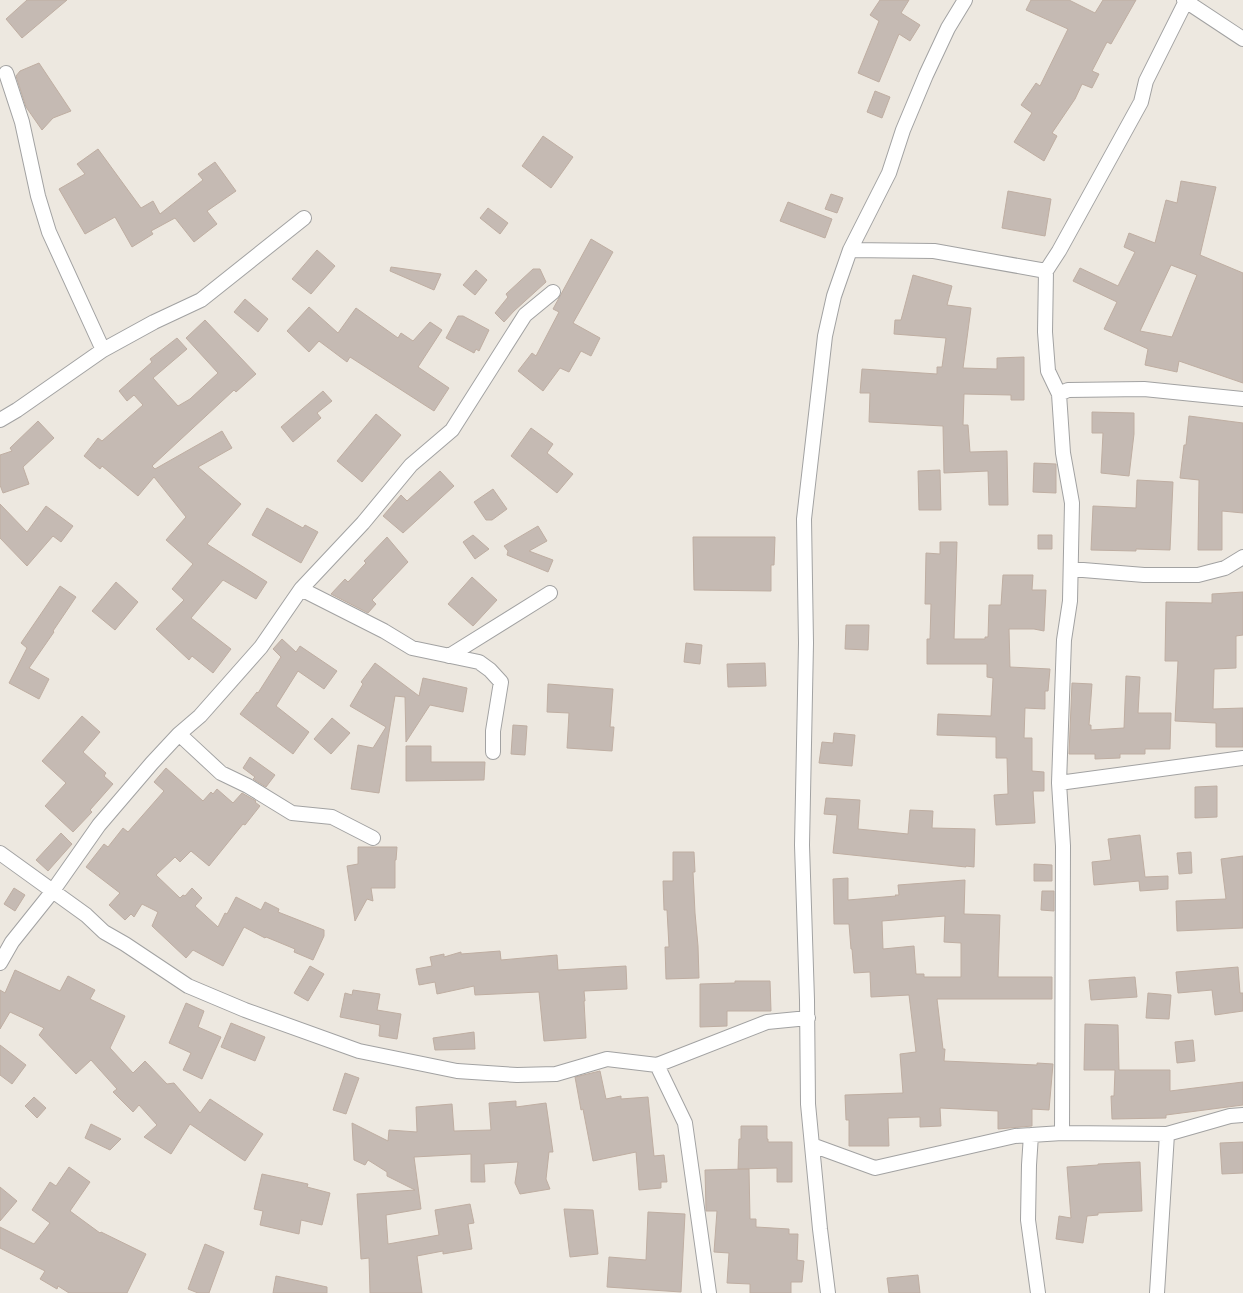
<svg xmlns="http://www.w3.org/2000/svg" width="1243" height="1293" viewBox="0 0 1243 1293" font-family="'DM Sans',sans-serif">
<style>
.building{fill:#c5bab3;stroke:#bfaea2;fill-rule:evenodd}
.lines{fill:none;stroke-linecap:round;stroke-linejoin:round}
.minor-casing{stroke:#a2a2a2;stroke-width:16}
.minor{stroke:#fff;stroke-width:14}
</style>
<rect width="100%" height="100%" fill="#ede8e0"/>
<path class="building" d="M 27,0 L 67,0 L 22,38 L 6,19 Z
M 880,0 L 909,0 L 901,13 L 920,25 L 910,41 L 899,34 L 879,82 L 858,73 L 879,21 L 870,15 Z
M 1031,0 L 1069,0 L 1095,13 L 1103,0 L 1136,0 L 1111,44 L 1107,42 L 1092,71 L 1099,74 L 1092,88 L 1082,84 L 1075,99 L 1052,133 L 1057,136 L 1044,161 L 1014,142 L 1032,113 L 1021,105 L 1036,83 L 1040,86 L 1068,29 L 1026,10 Z
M 39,63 L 71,111 L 53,118 L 42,130 L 26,107 L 16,76 L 20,71 Z
M 875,91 L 890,97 L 882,118 L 867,112 Z
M 543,136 L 573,157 L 551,188 L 522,166 Z
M 98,149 L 141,208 L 153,201 L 160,214 L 203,180 L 198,174 L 215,162 L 236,191 L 207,211 L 217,224 L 194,242 L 175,218 L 151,231 L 153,234 L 132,247 L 115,217 L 85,234 L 59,189 L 85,174 L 77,164 Z
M 1181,181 L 1216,187 L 1200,255 L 1243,273 L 1243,383 L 1179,361 L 1177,372 L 1145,365 L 1148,349 L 1104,329 L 1117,302 L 1073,281 L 1080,268 L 1118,286 L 1135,252 L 1124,247 L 1129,233 L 1155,243 L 1166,200 L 1177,203 ZM 1171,265 L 1197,275 L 1172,337 L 1140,331 Z
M 1008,191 L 1051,199 L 1045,236 L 1002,228 Z
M 831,194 L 843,198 L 837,213 L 825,209 Z
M 788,202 L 832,219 L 825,238 L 780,221 Z
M 488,208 L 508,223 L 500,234 L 480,218 Z
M 591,239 L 613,252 L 573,323 L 600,338 L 591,356 L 581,351 L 569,372 L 560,368 L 543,391 L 518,371 L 532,353 L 536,356 L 559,312 L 553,309 Z
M 317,250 L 335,266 L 311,294 L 292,279 Z
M 391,267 L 441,274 L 434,290 L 390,271 Z
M 533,269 L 540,269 L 546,282 L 514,311 L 504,322 L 495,313 L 508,297 L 506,294 Z
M 476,270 L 487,280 L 475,295 L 463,285 Z
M 913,275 L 952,286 L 947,305 L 971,308 L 963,368 L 997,369 L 997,358 L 1024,357 L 1024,400 L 1011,400 L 1011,395 L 964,394 L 963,425 L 968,425 L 970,452 L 1007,451 L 1008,505 L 989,505 L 988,471 L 944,473 L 943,426 L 869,422 L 870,393 L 860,393 L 862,369 L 937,374 L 937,367 L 942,367 L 946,338 L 894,334 L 895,320 L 901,320 Z
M 245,299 L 268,319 L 258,332 L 234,312 Z
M 309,307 L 338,333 L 356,308 L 398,338 L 401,333 L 413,341 L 430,322 L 442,330 L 418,367 L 449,388 L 434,411 L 350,357 L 347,362 L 319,341 L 309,352 L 287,331 Z
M 458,316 L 463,316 L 489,330 L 479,351 L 476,349 L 474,353 L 446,338 Z
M 205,320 L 256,374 L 236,392 L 234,390 L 152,466 L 155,469 L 222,431 L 232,448 L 198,467 L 241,504 L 207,544 L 267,582 L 256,599 L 223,580 L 191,618 L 231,649 L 213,673 L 192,656 L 189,660 L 156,629 L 184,600 L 172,589 L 193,564 L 166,540 L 186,517 L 154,477 L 138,496 L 102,466 L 100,469 L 84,456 L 98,438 L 102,441 L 143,405 L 134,395 L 127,401 L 119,391 L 152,362 L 150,359 L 177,338 L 187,349 L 153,378 L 178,406 L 190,399 L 218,373 L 186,338 Z
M 323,391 L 332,401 L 317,413 L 321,418 L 293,442 L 281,427 Z
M 1092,412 L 1134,413 L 1134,434 L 1129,476 L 1101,473 L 1103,433 L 1092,433 Z
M 376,414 L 401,435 L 362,482 L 337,461 Z
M 1189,416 L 1243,423 L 1243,513 L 1222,511 L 1222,550 L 1198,550 L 1199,480 L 1180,478 L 1184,445 L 1186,445 Z
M 38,421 L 54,438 L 23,467 L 29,484 L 3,493 L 0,485 L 0,455 L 12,451 L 10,448 Z
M 531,428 L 553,444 L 547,453 L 573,474 L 557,493 L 511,456 Z
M 1034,463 L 1056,464 L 1056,493 L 1033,492 Z
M 940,470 L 941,510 L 919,510 L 918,471 Z
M 440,471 L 454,486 L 403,533 L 383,516 L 401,495 L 407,501 Z
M 1137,480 L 1173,482 L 1170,550 L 1136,549 L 1136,551 L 1091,550 L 1093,506 L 1136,508 Z
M 493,489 L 507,509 L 492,520 L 486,520 L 474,502 Z
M 0,504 L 27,532 L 46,506 L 73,526 L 61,542 L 53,536 L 27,566 L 0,538 Z
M 267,508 L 303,528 L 305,525 L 318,532 L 301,563 L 252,535 Z
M 538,526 L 547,541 L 529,551 L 553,560 L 548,572 L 507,555 L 508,551 L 504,546 Z
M 473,535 L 489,549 L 475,559 L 463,542 Z
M 1038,535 L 1052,535 L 1052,549 L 1038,549 Z
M 387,537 L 408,562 L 372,600 L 376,604 L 368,613 L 331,594 L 345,579 L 348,582 L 366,563 L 364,561 Z
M 693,537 L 775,537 L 774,565 L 771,565 L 771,591 L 694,590 Z
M 940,542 L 957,542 L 954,639 L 985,639 L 985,637 L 988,637 L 989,605 L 1001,605 L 1003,575 L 1033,575 L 1032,590 L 1046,590 L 1044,631 L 1034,629 L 1009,629 L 1010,667 L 1050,669 L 1048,691 L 1045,691 L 1045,709 L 1025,708 L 1024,738 L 1032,738 L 1032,771 L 1044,772 L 1044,791 L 1033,791 L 1035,823 L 996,825 L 994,795 L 1008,794 L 1007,758 L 996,758 L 996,737 L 937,735 L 938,714 L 991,716 L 993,678 L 987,677 L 987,664 L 927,664 L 927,639 L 930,639 L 931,604 L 925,604 L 926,553 L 940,554 Z
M 472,577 L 497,600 L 473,626 L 448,604 Z
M 116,582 L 138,602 L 115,630 L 92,611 Z
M 60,586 L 76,597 L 53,631 L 54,632 L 29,668 L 49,679 L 39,699 L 9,683 L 27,648 L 21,643 Z
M 1243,592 L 1243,635 L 1236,636 L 1236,668 L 1214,669 L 1213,709 L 1243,708 L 1243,747 L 1216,747 L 1216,723 L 1175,721 L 1178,661 L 1165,661 L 1166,602 L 1212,603 L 1212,594 Z
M 846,625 L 869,625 L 868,650 L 845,649 Z
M 282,639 L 296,652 L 300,646 L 337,671 L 324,689 L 298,671 L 276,706 L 309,732 L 293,754 L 240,714 L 257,692 L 258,693 L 281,657 L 273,649 Z
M 686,643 L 702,645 L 700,664 L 684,662 Z
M 375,663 L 419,696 L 423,678 L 467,688 L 463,712 L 430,705 L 406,742 L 405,697 L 395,696 L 379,793 L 351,789 L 358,745 L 373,748 L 386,727 L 350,706 L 363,684 L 361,682 Z
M 765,663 L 766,686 L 728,687 L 727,664 Z
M 1126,676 L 1140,677 L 1138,713 L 1171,713 L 1170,749 L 1145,749 L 1145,754 L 1120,754 L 1120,758 L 1095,759 L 1095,754 L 1069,754 L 1072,683 L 1092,684 L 1089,725 L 1091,725 L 1091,730 L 1124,728 Z
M 548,684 L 613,689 L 610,727 L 614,727 L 612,751 L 567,748 L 569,713 L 547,712 Z
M 82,716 L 100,732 L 83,752 L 106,773 L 104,776 L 113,784 L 90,810 L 92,812 L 73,832 L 45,806 L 66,783 L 42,761 Z
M 332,718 L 350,733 L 331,754 L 314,739 Z
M 513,725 L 527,726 L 525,755 L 511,754 Z
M 834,733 L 855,735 L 852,766 L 819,763 L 822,742 L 833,743 Z
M 406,746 L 431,746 L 431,762 L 485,762 L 484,780 L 406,781 Z
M 250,757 L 275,775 L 266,787 L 253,779 L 255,777 L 243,768 Z
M 166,768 L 203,801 L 211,792 L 213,794 L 217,789 L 233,803 L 242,793 L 256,801 L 255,802 L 260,806 L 245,825 L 243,824 L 209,866 L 191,851 L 180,862 L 175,857 L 156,875 L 180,898 L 183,895 L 185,896 L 192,888 L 202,898 L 195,906 L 218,927 L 225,913 L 227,914 L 236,897 L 261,910 L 265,902 L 279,909 L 278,912 L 324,930 L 324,936 L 313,960 L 294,952 L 295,949 L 266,937 L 265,938 L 244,927 L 223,966 L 193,950 L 186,958 L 152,926 L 158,912 L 142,904 L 134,917 L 131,914 L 125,920 L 109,905 L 120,893 L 86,867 L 104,844 L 108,847 L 123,828 L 128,832 L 164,791 L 154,782 Z
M 1217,786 L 1217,817 L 1195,818 L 1195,787 Z
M 826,798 L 860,800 L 858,829 L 908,834 L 910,810 L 933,811 L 932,828 L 975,829 L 974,867 L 966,866 L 966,867 L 833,853 L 837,815 L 824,814 Z
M 61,833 L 72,844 L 48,871 L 36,860 Z
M 1140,835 L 1145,877 L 1168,876 L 1168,889 L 1140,891 L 1139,881 L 1094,885 L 1092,862 L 1111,860 L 1108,839 Z
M 358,847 L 397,847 L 396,860 L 395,860 L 395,888 L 371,888 L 373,901 L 367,899 L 355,921 L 347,866 L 358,864 Z
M 673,852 L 694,852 L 695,872 L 693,872 L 695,913 L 698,946 L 699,978 L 666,979 L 665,947 L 669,947 L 667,910 L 664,910 L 663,881 L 673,881 Z
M 1191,852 L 1192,873 L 1179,874 L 1177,853 Z
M 1243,856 L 1243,928 L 1177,931 L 1176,901 L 1226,899 L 1221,859 Z
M 1034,864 L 1052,865 L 1052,881 L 1034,881 Z
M 848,878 L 848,900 L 896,896 L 895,895 L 899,895 L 898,885 L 965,880 L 964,914 L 1000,915 L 998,977 L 1052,977 L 1052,999 L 937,999 L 943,1049 L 945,1049 L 944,1061 L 1037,1065 L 1037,1063 L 1053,1064 L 1049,1110 L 1032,1109 L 1032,1126 L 998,1129 L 998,1111 L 940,1108 L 941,1126 L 920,1127 L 920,1117 L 888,1118 L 889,1146 L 849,1146 L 849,1120 L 846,1120 L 845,1095 L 903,1093 L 900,1054 L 916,1052 L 909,995 L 871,997 L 870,972 L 854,973 L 852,949 L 851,949 L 849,924 L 834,924 L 833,879 ZM 945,916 L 944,942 L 961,943 L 961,977 L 924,977 L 924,974 L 916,974 L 914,946 L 883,949 L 882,921 Z
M 14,888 L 25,895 L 15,911 L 4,904 Z
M 1042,891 L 1054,891 L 1054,911 L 1041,910 Z
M 500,951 L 501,960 L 557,955 L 558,970 L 626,966 L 627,989 L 584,991 L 585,1001 L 584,1001 L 586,1038 L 544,1041 L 539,992 L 475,995 L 474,986 L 437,994 L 435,982 L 419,985 L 416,969 L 432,966 L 430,957 L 444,954 L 444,957 L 461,952 L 461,954 Z
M 310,966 L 324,974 L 308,1001 L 294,993 Z
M 1238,967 L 1240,993 L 1243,993 L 1243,1011 L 1215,1015 L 1212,990 L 1178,993 L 1176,972 Z
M 15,970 L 60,991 L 68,976 L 95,990 L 90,999 L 125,1016 L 110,1048 L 133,1073 L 145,1061 L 167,1084 L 174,1083 L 200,1113 L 210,1099 L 263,1134 L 245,1161 L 190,1124 L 171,1154 L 144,1137 L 157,1125 L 139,1105 L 133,1112 L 113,1092 L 117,1089 L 91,1060 L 76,1074 L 39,1035 L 44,1028 L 10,1012 L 0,1029 L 0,990 L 5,993 Z
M 1135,977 L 1137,997 L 1091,1000 L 1089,980 Z
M 735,981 L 770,981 L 771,1011 L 727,1011 L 727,1026 L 700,1027 L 700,984 L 735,983 Z
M 353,990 L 380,994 L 377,1010 L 401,1014 L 397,1039 L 379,1036 L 380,1025 L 340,1017 L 345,993 L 352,995 Z
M 1148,993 L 1171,995 L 1169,1019 L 1146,1018 Z
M 186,1003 L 204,1011 L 198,1027 L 221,1037 L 202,1079 L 183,1070 L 191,1053 L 169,1043 Z
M 231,1023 L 265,1037 L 255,1061 L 221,1047 Z
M 1085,1024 L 1118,1025 L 1119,1070 L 1170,1070 L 1170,1091 L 1243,1082 L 1243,1105 L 1166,1115 L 1166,1118 L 1112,1119 L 1111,1096 L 1114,1096 L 1115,1070 L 1084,1070 Z
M 474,1032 L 475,1049 L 435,1050 L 433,1038 Z
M 1193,1040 L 1195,1061 L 1177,1063 L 1175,1042 Z
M 0,1045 L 26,1065 L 12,1084 L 0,1075 Z
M 600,1071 L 606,1099 L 621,1096 L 621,1099 L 648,1097 L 654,1156 L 664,1155 L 667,1182 L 661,1182 L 661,1188 L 639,1190 L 636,1152 L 593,1161 L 583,1109 L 581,1110 L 575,1077 Z
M 345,1073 L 359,1078 L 346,1114 L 333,1110 Z
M 34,1097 L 46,1108 L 37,1118 L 25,1106 Z
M 516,1101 L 516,1107 L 546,1103 L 553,1152 L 549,1152 L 546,1179 L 550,1189 L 520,1194 L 515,1183 L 518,1162 L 484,1164 L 485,1182 L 471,1182 L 471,1154 L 414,1157 L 421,1209 L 386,1215 L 388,1244 L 439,1235 L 435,1210 L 470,1204 L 474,1223 L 468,1224 L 472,1249 L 443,1254 L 443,1251 L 417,1256 L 422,1293 L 370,1293 L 369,1258 L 361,1259 L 357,1194 L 415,1190 L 387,1176 L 387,1172 L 368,1160 L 365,1165 L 354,1160 L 352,1123 L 388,1141 L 389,1130 L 417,1132 L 416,1107 L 452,1104 L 454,1131 L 491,1130 L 489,1103 Z
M 91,1124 L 121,1139 L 110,1150 L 85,1138 Z
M 741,1126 L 767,1126 L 767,1139 L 768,1139 L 768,1142 L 792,1142 L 792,1182 L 777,1182 L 777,1168 L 738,1169 L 739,1139 L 741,1139 Z
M 1243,1142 L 1243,1173 L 1222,1174 L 1220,1143 Z
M 1140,1162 L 1142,1211 L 1098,1213 L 1098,1215 L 1087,1216 L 1083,1243 L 1056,1239 L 1059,1216 L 1071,1218 L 1067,1167 L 1098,1165 L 1098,1164 Z
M 69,1167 L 90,1182 L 70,1211 L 100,1233 L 101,1232 L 146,1254 L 127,1293 L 69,1293 L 58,1286 L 57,1289 L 40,1279 L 45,1271 L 0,1248 L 0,1227 L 34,1244 L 50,1223 L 32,1210 L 50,1182 L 56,1186 Z
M 749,1169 L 750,1219 L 756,1219 L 756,1227 L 789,1229 L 789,1234 L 798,1234 L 797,1260 L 804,1261 L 802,1282 L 791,1282 L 791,1293 L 750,1293 L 750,1284 L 727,1283 L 729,1253 L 714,1252 L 717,1211 L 706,1211 L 705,1170 Z
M 262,1174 L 308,1184 L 307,1187 L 330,1193 L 322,1225 L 301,1220 L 299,1234 L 260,1225 L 263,1211 L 254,1209 Z
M 0,1187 L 17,1201 L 0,1221 Z
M 564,1209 L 593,1210 L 598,1254 L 570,1257 Z
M 648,1212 L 685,1214 L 681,1292 L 607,1287 L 609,1257 L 646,1260 Z
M 205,1244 L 224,1252 L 209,1293 L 198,1293 L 188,1289 Z
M 918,1275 L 920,1293 L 889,1293 L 887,1278 Z
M 276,1276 L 327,1287 L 327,1293 L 273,1293 Z"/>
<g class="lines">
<g class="minor-casing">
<path id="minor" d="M 1184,0 L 1243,39
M 6,73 L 22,122 L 38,196 L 49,232 L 103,350
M 850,250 L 934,251 L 1046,271
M 1059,394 L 1068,390 L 1144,389 L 1243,399
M 0,420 L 17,410 L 103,350 L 154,322 L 201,300 L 304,218
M 1071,569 L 1144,575 L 1198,575 L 1225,568 L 1243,557
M 301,589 L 384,631 L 412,648 L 479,662 L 490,670 L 501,682 L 493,731 L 493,752
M 449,656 L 550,593
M 179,734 L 221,773 L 248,786 L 292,813 L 332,817 L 373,838
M 1059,783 L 1243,758
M 0,853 L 86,915 L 104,932 L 125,944 L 188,986 L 245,1010 L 359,1051 L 457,1071 L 517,1075 L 556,1074 L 607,1059 L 657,1065 L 767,1022 L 808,1018
M 0,963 L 12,942 L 52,892 L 99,825 L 152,763 L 179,734 L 200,716 L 261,647 L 301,589 L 363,523 L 411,465 L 452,430 L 525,315 L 553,292
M 657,1065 L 685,1123 L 709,1293
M 1062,1133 L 1063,846 L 1059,783 L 1064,640 L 1070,601 L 1072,503 L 1063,453 L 1059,394 L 1048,371 L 1045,332 L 1046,271 L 1059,251 L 1141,102 L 1146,81 L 1186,1
M 1031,1135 L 1029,1165 L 1028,1220 L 1038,1293
M 812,1145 L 875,1168 L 1015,1136 L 1062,1133 L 1167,1134 L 1230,1116 L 1243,1115
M 828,1293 L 820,1229 L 808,1104 L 807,1000 L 802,845 L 806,643 L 804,519 L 825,336 L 834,296 L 850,250 L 889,173 L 903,130 L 926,75 L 948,28 L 965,0
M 1157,1293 L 1167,1134"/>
</g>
<use href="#minor" class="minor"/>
</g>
</svg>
